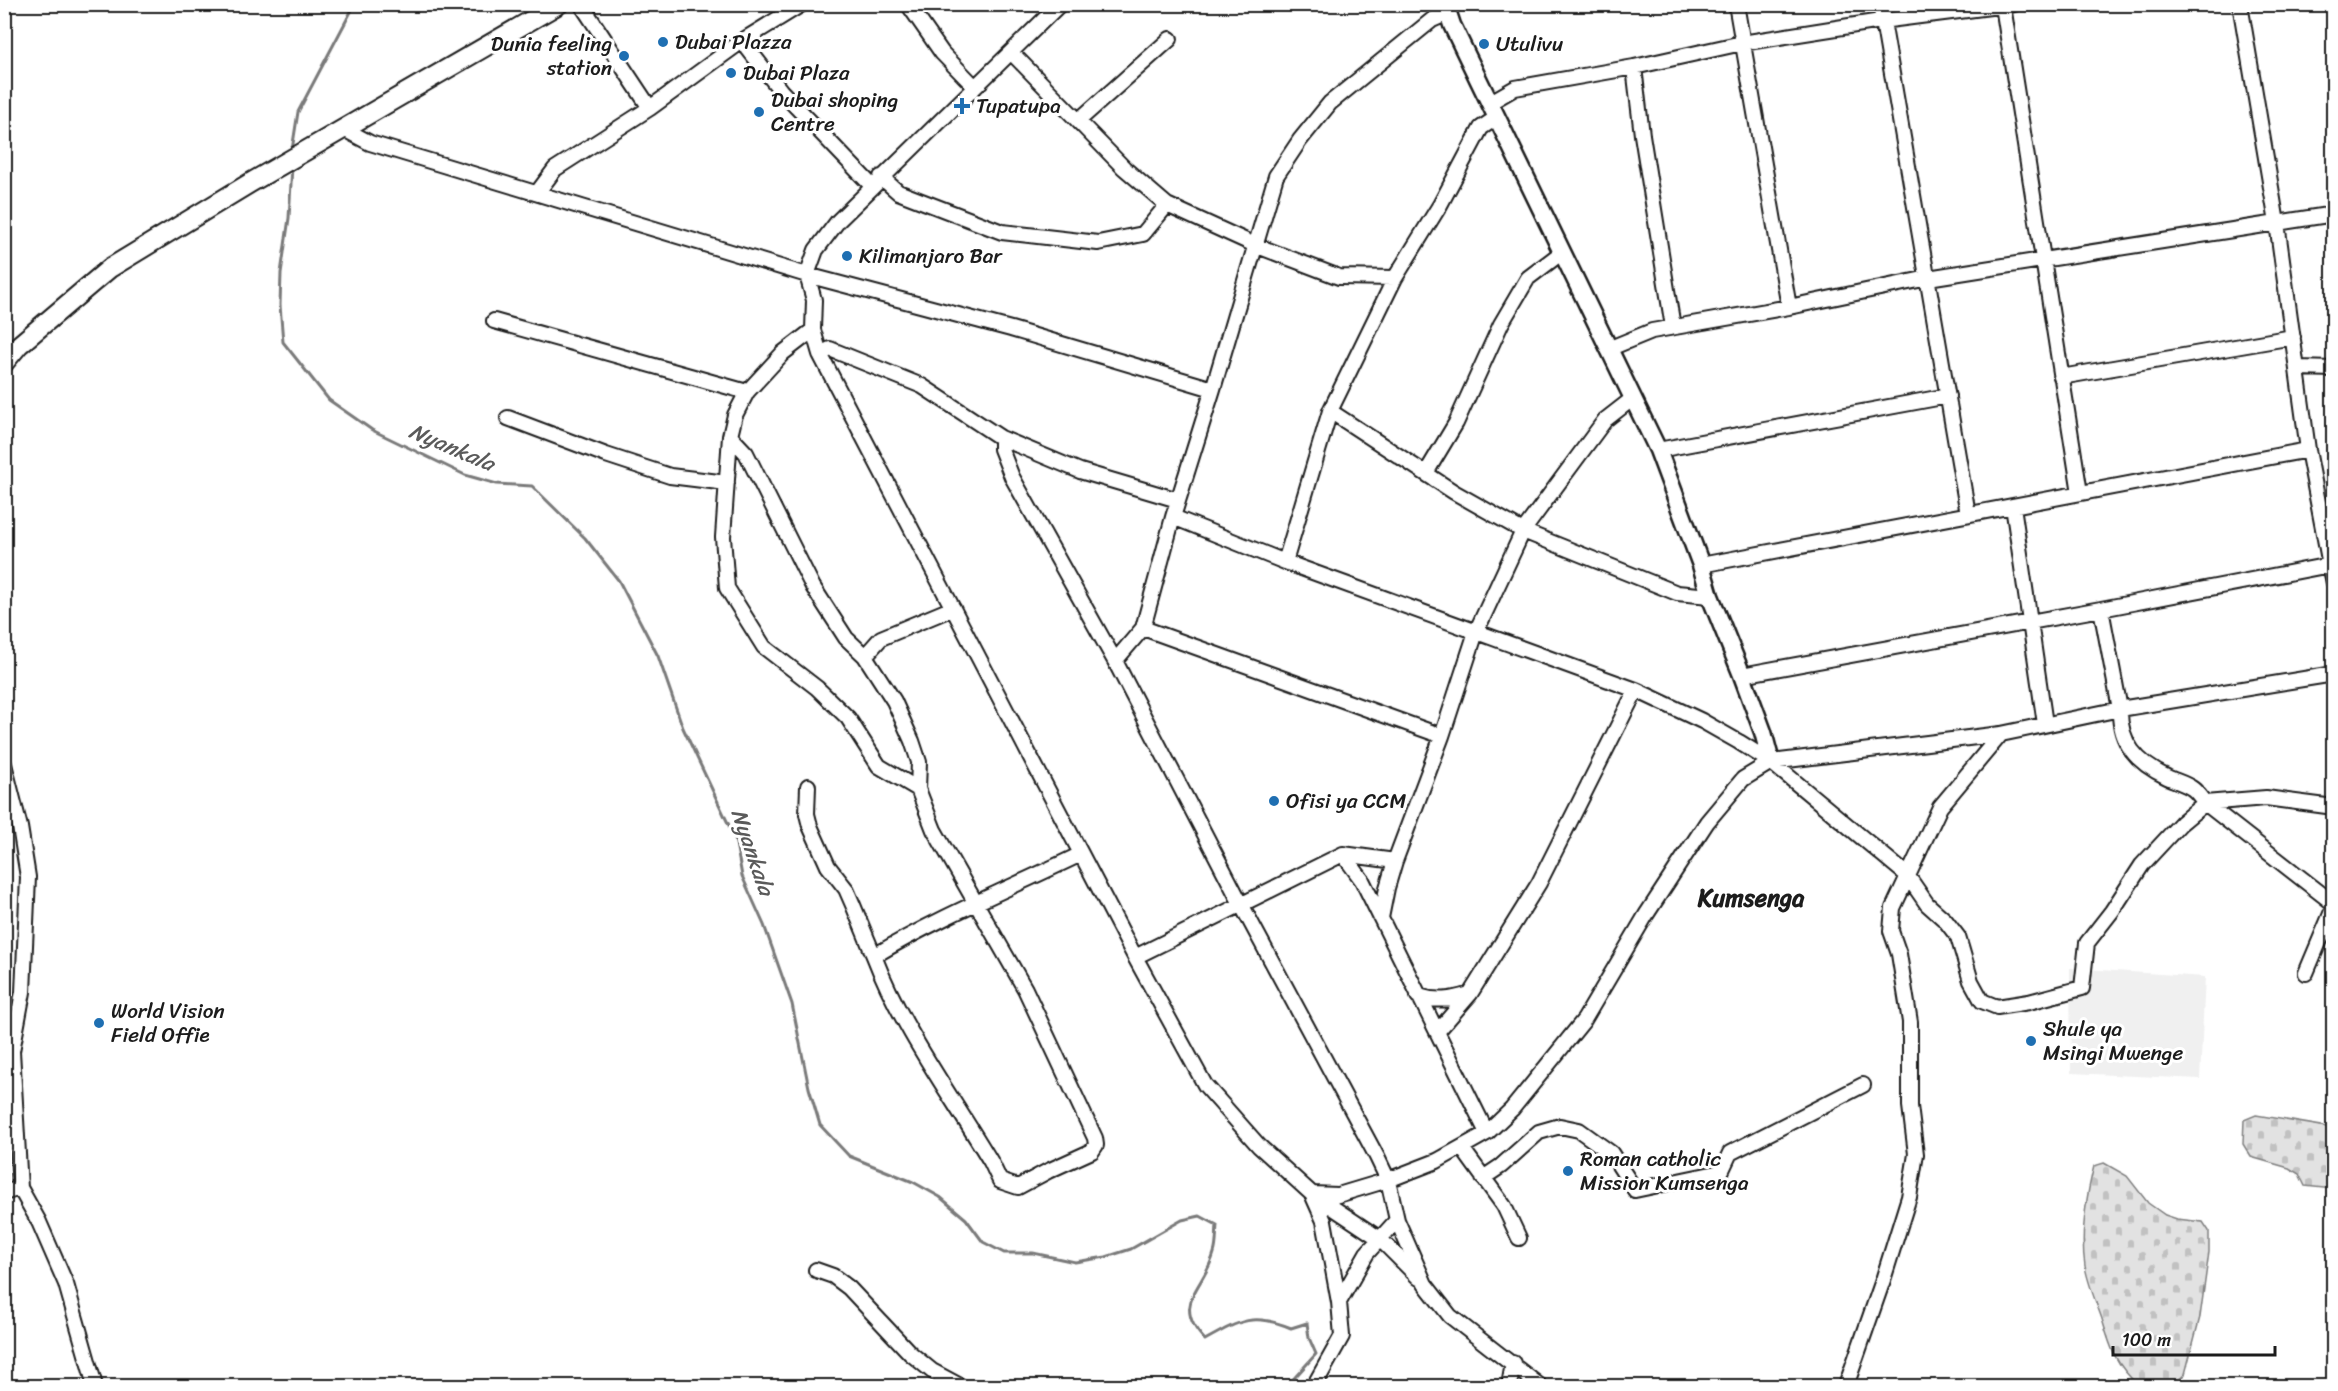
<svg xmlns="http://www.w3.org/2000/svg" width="2338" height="1391" viewBox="0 0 2338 1391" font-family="Sriracha,sans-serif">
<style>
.built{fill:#f0f0f0}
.cemetery{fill:url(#cemetery-stones);stroke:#7f7f7f;stroke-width:1.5}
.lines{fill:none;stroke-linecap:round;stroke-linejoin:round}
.stream{stroke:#7a7a7a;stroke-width:3}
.minor-casing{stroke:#1c1c1c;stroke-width:18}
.tertiary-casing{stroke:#1c1c1c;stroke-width:21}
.secondary-casing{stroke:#1c1c1c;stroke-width:22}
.minor{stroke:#fff;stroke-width:14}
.tertiary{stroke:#fff;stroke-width:16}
.secondary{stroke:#fff;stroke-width:18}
.poi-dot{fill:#1f6fb2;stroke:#fff;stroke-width:2}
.labels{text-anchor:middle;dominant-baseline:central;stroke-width:6;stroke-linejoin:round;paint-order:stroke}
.poi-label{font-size:21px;fill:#1c1c1c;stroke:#fff;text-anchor:start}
.water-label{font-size:22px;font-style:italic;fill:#5a5a5a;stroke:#fff}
.quarter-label{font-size:24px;font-weight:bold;fill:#1c1c1c;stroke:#fff}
</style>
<defs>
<pattern id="cemetery-stones" width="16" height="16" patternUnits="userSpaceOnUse" patternTransform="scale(1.5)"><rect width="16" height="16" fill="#e2e2e2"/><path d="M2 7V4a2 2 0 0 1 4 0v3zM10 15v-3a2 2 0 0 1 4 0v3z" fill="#c1c1c1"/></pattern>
</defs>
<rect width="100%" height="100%" fill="#fff"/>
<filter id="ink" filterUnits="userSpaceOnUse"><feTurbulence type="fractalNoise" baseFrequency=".0167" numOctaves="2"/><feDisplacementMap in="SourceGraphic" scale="12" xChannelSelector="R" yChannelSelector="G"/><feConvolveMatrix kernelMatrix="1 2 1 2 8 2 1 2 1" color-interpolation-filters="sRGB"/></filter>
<g filter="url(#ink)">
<path class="built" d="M 2070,968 L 2205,977 L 2200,1079 L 2071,1073 Z"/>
<path class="cemetery" d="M 2256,1115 L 2333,1128 L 2333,1189 L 2305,1186 L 2299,1174 L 2289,1168 L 2251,1157 L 2243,1144 L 2244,1120 Z
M 2104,1163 L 2127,1176 L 2148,1203 L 2165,1215 L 2177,1219 L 2203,1222 L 2209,1231 L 2209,1252 L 2200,1317 L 2185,1374 L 2172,1386 L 2139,1386 C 2115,1364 2111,1349 2102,1319 C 2096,1302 2088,1284 2085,1266 C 2080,1233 2086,1198 2094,1166 Z"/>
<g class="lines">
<path class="stream" d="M 292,150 L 298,112 L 355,4
M 292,166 L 289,218 L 281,273 L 280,305 L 283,342 L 329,400 L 372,430 L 465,475 L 497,484 L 532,486 L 585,538 L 619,581 L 658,656 L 683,728 L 735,838 L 742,876 L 764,925 L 792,1004 L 809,1088 L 820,1125 L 849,1156 L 913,1182 L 940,1197 L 966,1219 L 983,1242 L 1004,1253 L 1033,1253 L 1075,1262 L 1106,1257 L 1131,1249 L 1182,1220 L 1200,1216 L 1217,1225 C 1216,1234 1217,1245 1214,1253 C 1204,1289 1170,1303 1205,1340 C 1239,1321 1253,1312 1291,1328 L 1307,1323 L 1309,1338 L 1316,1354 L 1287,1386"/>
<g class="minor-casing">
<path id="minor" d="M 581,4 L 650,108
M 908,4 L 942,53 L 975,87
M 1060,4 L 838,221 L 816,250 L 807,275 L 814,300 L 813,330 L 820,354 L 1135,957 L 1205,1085 L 1259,1146 L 1312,1194 L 1324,1221 L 1339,1302
M 1736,4 L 1789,307
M 1880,4 L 1968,514
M 2240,4 L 2277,223 L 2334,214
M 2003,6 L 2080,493
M 742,41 L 781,91 L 872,186
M 1011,52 L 1124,168 L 1167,205 L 1255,245 L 1339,277 L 1395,278
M 1634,67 L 1642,135 L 1673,327
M 1489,103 L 1515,88 L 1634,67 L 1742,43 L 1881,21 L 2014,4
M 1078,121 L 1170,39
M 344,129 L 370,143 L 807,275 L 1011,329 L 1213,389
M 881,177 L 898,192 L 1002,232 L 1098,243 L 1143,234 L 1167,205
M 537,193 L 555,169 L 650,108 L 742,41 L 802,4
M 494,321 L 747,392
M 813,330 L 783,353 L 747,392 L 735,415 L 730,436 L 723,537 L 727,588 L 764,647 L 817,688 L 848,718 L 879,766 L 918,789
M 1608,349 L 1652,331 L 1789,307 L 1928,278 L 2277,223 L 2308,450 L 2330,565 L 2334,564
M 820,354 L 830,349 L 922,386 L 1001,438 L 1080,471 L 1178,500
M 2298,368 L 2334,369
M 2061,377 L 2293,337
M 1330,411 L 1454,492 L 1523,531 L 1677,593 L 1710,596
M 508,418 L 606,455 L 670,476 L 727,483
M 730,436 L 746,453 L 813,587 L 846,638 L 865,656 L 894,701 L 912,741 L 919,762 L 918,789 L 934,830 L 1025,989 L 1095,1138 L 1096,1145 L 1092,1151 L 1048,1171 L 1018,1187 L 1000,1181 L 991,1162 C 951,1095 902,1029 874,956 C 939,917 1013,887 1081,854
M 1001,438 L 1001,449 L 1012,477 L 1115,661 L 1241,904 L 1377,1157 L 1388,1180 L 1397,1220 L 1425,1284 L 1450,1316 L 1540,1386
M 1658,450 L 1948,396
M 1426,473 L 1456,423 L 1501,324 L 1528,278 L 1561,253
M 2013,506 L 2045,724
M 1173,517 L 1285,562 L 1636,690 L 1702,721 L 1739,742 L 1771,762 L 1907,875 L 1927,904 L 1945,920 L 1958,937 L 1971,981 L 1982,1001 L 1997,1007 L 2029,1002 L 2082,988 L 2087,943 L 2112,911 L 2142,865 L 2181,823 L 2205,803 L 2333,903 L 2333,909 L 2306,973
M 1285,562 L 1330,411 L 1395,278 L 1440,205 L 1481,128 L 1496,118
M 1701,565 L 2308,450
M 2101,609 L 2120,709 C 2119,743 2137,763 2167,777 C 2175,781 2185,783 2193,789 C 2197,792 2201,798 2205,803 L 2266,798 L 2334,807
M 1143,628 L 1442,736
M 865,656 L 881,638 L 953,608
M 1115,661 L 1143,628 L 1173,517 L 1213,389 L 1276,176 L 1300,140 L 1330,103 L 1432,20 L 1448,13
M 1742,675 L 2101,609 L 2330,565 L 2334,583
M 4,764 L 20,827 L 28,877 L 23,992 L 12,1051 L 20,1188 L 4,1193
M 808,786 L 807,814 L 810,826 L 828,866 L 846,889 L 853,905 L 874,956
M 1343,854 L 1362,880 L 1487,1133
M 1381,918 L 1387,888 L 1395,861 L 1442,736 L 1476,632 L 1523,531 L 1605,420 L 1632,399
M 1135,957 L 1343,854 L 1395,861
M 1418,996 C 1437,1002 1451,1000 1470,994
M 1437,1032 L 1470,994 L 1539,883 L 1636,690
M 1462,1148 L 1504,1206 L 1519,1238
M 1483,1178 L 1501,1166 L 1539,1132 L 1560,1126 L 1579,1130 L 1611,1153 L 1635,1190 L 1721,1172 L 1730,1153 L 1863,1085
M 20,1188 L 39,1222 L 66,1284 L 95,1386
M 1312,1194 L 1338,1195 L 1388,1180 L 1437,1161 L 1487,1133 L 1512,1109 L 1584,1020 L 1646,915 L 1707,822 L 1743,779 L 1771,762 L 2001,734 L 2120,709 L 2334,674
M 1314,1195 L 1380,1239 L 1419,1278
M 816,1270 L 833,1276 L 849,1288 L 910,1353 L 932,1371 L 960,1386
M 1314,1386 L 1342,1336 L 1339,1302 L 1367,1253 L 1397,1220
M 1509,1386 L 1513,1363
M 1846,1386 L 1883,1280 L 1909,1197 L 1916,1154 L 1910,1106 L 1910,1022 L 1899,954 L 1891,931 L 1893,908 L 1940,807 L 2001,734"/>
</g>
<g class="tertiary-casing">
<path id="tertiary" d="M 1450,4 L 1448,13 L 1452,25 L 1658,450 L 1701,565 L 1710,596 L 1742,675 L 1763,732 L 1771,762"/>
</g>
<g class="secondary-casing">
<path id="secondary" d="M 4,363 L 19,345 L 110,268 L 250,183 L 559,4"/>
</g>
<use href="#minor" class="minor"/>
<use href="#tertiary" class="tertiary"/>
<use href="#secondary" class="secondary"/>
</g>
</g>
<g class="poi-dot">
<circle cx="663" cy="42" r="6"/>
<circle cx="1484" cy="44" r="6"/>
<circle cx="624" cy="56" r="6"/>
<circle cx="731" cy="73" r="6"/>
<path d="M959 97h6v6h6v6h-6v6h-6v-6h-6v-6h6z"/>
<circle cx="759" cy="112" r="6"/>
<circle cx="847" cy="256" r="6"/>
<circle cx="1274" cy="801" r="6"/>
<circle cx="99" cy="1023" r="6"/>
<circle cx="2031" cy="1041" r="6"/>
<circle cx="1568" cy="1171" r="6"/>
</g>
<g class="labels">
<g class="poi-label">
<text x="675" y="42">Dubai Plazza</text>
<text x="612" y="44" text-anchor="end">Dunia feeling<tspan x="612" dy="24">station</tspan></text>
<text x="1496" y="44">Utulivu</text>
<text x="743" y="73">Dubai Plaza</text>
<text x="771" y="100">Dubai shoping<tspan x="771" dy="24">Centre</tspan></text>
<text x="976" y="106">Tupatupa</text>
<text x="859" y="256">Kilimanjaro Bar</text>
<text x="1286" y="801">Ofisi ya CCM</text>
<text x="111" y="1011">World Vision<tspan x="111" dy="24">Field Offie</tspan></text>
<text x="2043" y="1029">Shule ya<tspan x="2043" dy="24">Msingi Mwenge</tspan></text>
<text x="1580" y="1159">Roman catholic<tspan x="1580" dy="24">Mission Kumsenga</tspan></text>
</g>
<g class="water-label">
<text transform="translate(452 447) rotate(23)">Nyankala</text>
<text transform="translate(753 852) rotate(71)">Nyankala</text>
</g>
<g class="quarter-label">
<text x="1751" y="898">Kumsenga</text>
</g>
</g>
<rect width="2338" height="1391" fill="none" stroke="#fff" stroke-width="24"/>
<rect x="12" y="12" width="2314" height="1367" fill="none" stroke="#1c1c1c" stroke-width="2" filter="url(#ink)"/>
<path d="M2113 1346v9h162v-9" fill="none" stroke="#1c1c1c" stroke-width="3"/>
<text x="2122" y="1346" font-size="18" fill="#1c1c1c" stroke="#ffffff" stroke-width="4.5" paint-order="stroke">100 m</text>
</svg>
